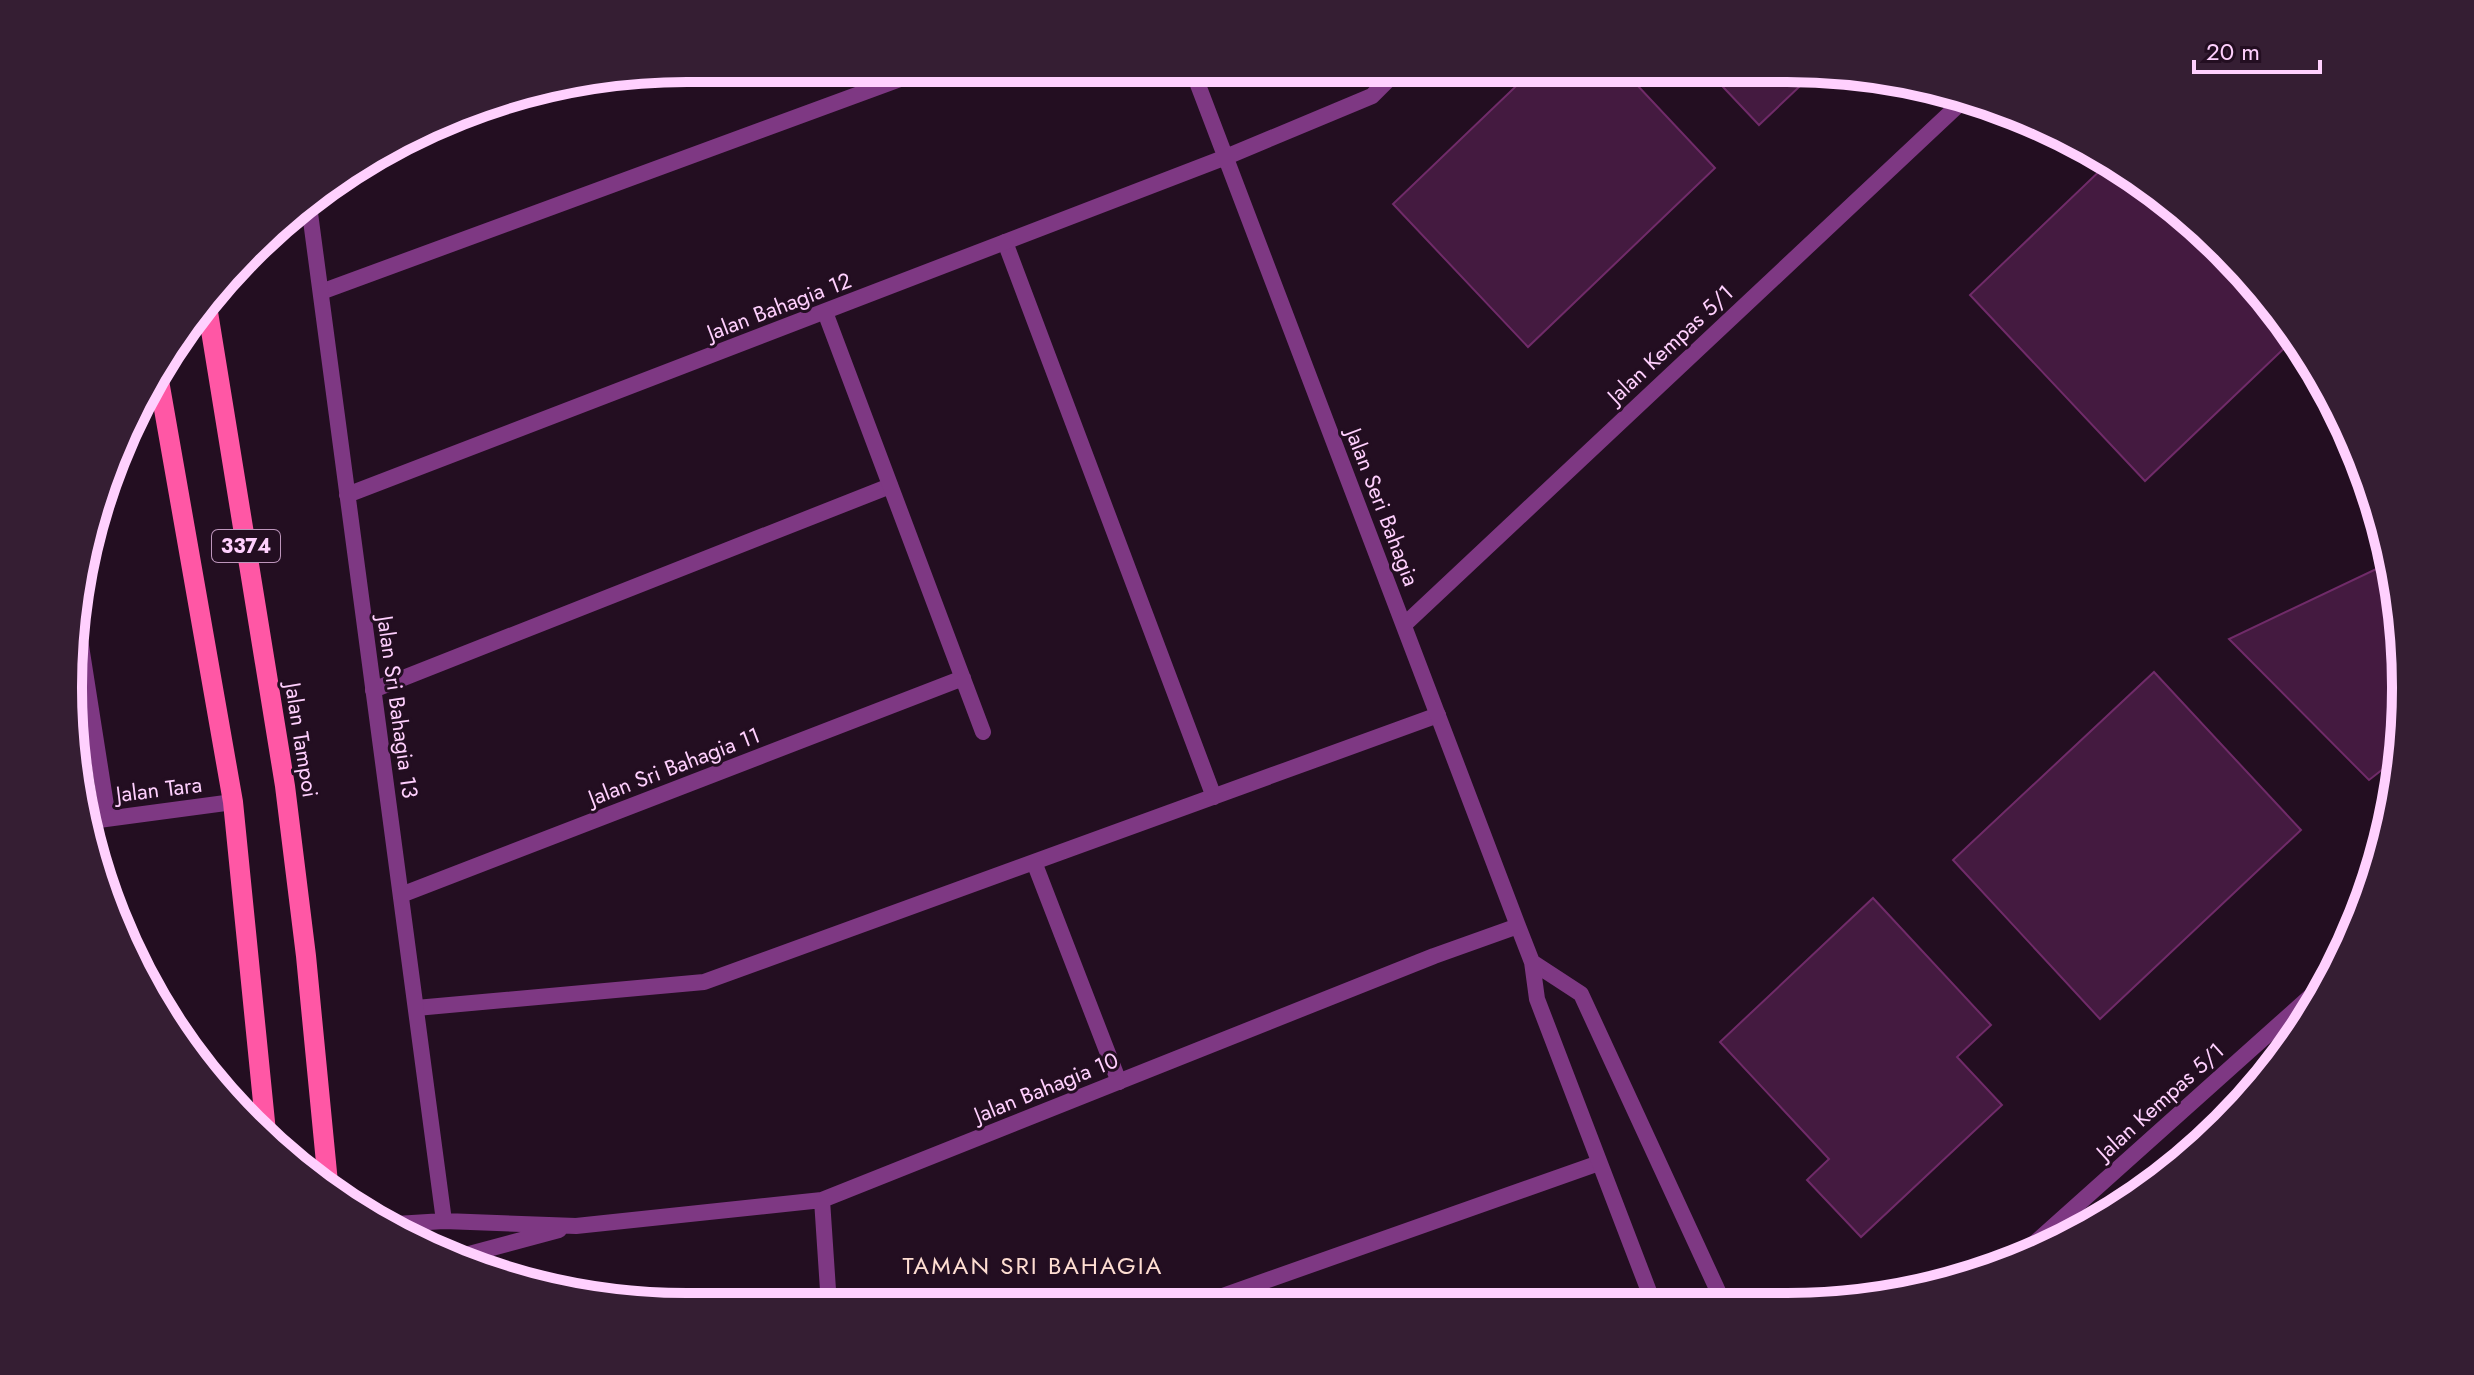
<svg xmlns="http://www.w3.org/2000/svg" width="2474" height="1375" viewBox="0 0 2474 1375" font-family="Jost,sans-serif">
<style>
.building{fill:#441a40;stroke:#702b69;stroke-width:2}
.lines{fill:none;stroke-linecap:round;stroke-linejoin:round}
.service{stroke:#7e3883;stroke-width:16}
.minor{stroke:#7e3883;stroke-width:16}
.primary{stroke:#ff57a5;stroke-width:20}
.labels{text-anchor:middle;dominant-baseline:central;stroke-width:6;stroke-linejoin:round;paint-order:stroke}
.shield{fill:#230e21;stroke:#bd96bc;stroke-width:2}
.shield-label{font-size:20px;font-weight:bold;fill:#ffd0fe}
.street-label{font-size:22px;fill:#ffd0fe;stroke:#230e21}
.neighbourhood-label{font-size:24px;letter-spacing:2px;fill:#ffded2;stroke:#230e21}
.rim{fill:none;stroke:#ffd0fe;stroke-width:10}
</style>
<rect width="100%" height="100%" fill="#230e21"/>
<path class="building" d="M 1534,69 L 1622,69 L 1715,168 L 1528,347 L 1393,204 Z
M 1706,69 L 1818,69 L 1759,125 Z
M 2110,161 L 2181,211 L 2286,323 L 2295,338 L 2145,481 L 1970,295 Z
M 2391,562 L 2405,647 L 2401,755 L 2369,780 L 2229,639 Z
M 2154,672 L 2301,830 L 2100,1019 L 1953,860 Z
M 1873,898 L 1991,1025 L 1957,1057 L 2002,1105 L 1861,1237 L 1807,1180 L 1829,1159 L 1720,1042 Z"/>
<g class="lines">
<path class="service" d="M 1005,242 L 1214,797
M 321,292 L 930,68
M 79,633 L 108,818
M 373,690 L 890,486
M 1034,862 L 1119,1082
M 416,1008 L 704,982 L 1438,715
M 1200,1304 L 1599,1163"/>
<path class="minor" d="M 1192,69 L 1518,926 L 1532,962 L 1537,999 L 1653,1302
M 308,198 L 444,1221
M 825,312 L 983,732
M 347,495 L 1226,157 L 1372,96 L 1399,69
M 1404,625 L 1967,97
M 91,821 L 233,802
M 401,895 L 963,678
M 1532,962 L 1581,994 L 1723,1302
M 822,1200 L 829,1305
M 380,1225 L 444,1221 L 576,1226 L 822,1200 L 1434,956 L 1518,926
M 458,1257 L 559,1230
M 2018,1258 L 2332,977"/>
<path class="primary" d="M 207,306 L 285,786 L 306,956 L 328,1183
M 158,375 L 233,802 L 266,1132"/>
</g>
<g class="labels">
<rect class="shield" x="212" y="530" width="68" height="32" rx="6"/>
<g class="shield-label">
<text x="246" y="546">3374</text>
</g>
<g class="street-label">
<text transform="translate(779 306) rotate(-21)">Jalan Bahagia 12</text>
<text transform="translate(1670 344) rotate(-43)">Jalan Kempas 5/1</text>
<text transform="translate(1383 507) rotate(69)">Jalan Seri Bahagia</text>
<text transform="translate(398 707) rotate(82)">Jalan Sri Bahagia 13</text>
<text transform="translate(302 740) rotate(81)">Jalan Tampoi</text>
<text transform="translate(674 766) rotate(-21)">Jalan Sri Bahagia 11</text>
<text transform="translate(159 789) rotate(-7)">Jalan Tara</text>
<text transform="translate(1046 1087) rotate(-22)">Jalan Bahagia 10</text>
<text transform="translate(2160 1101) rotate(-42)">Jalan Kempas 5/1</text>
</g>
<g class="neighbourhood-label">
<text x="1033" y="1265">TAMAN SRI BAHAGIA</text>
</g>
</g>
<path d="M0 0H2474V1375H0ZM687 82H1787A605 605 0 0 1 2392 687V688A605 605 0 0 1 1787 1293H687A605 605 0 0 1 82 688V687A605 605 0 0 1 687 82Z" fill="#351e33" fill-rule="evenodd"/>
<path class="rim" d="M687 82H1787A605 605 0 0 1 2392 687V688A605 605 0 0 1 1787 1293H687A605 605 0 0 1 82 688V687A605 605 0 0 1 687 82Z"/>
<path d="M2194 60v12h126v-12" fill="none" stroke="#ffd0fe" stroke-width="4"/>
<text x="2206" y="60" font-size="24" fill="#ffd0fe" stroke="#230e21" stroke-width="6" paint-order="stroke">20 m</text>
</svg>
